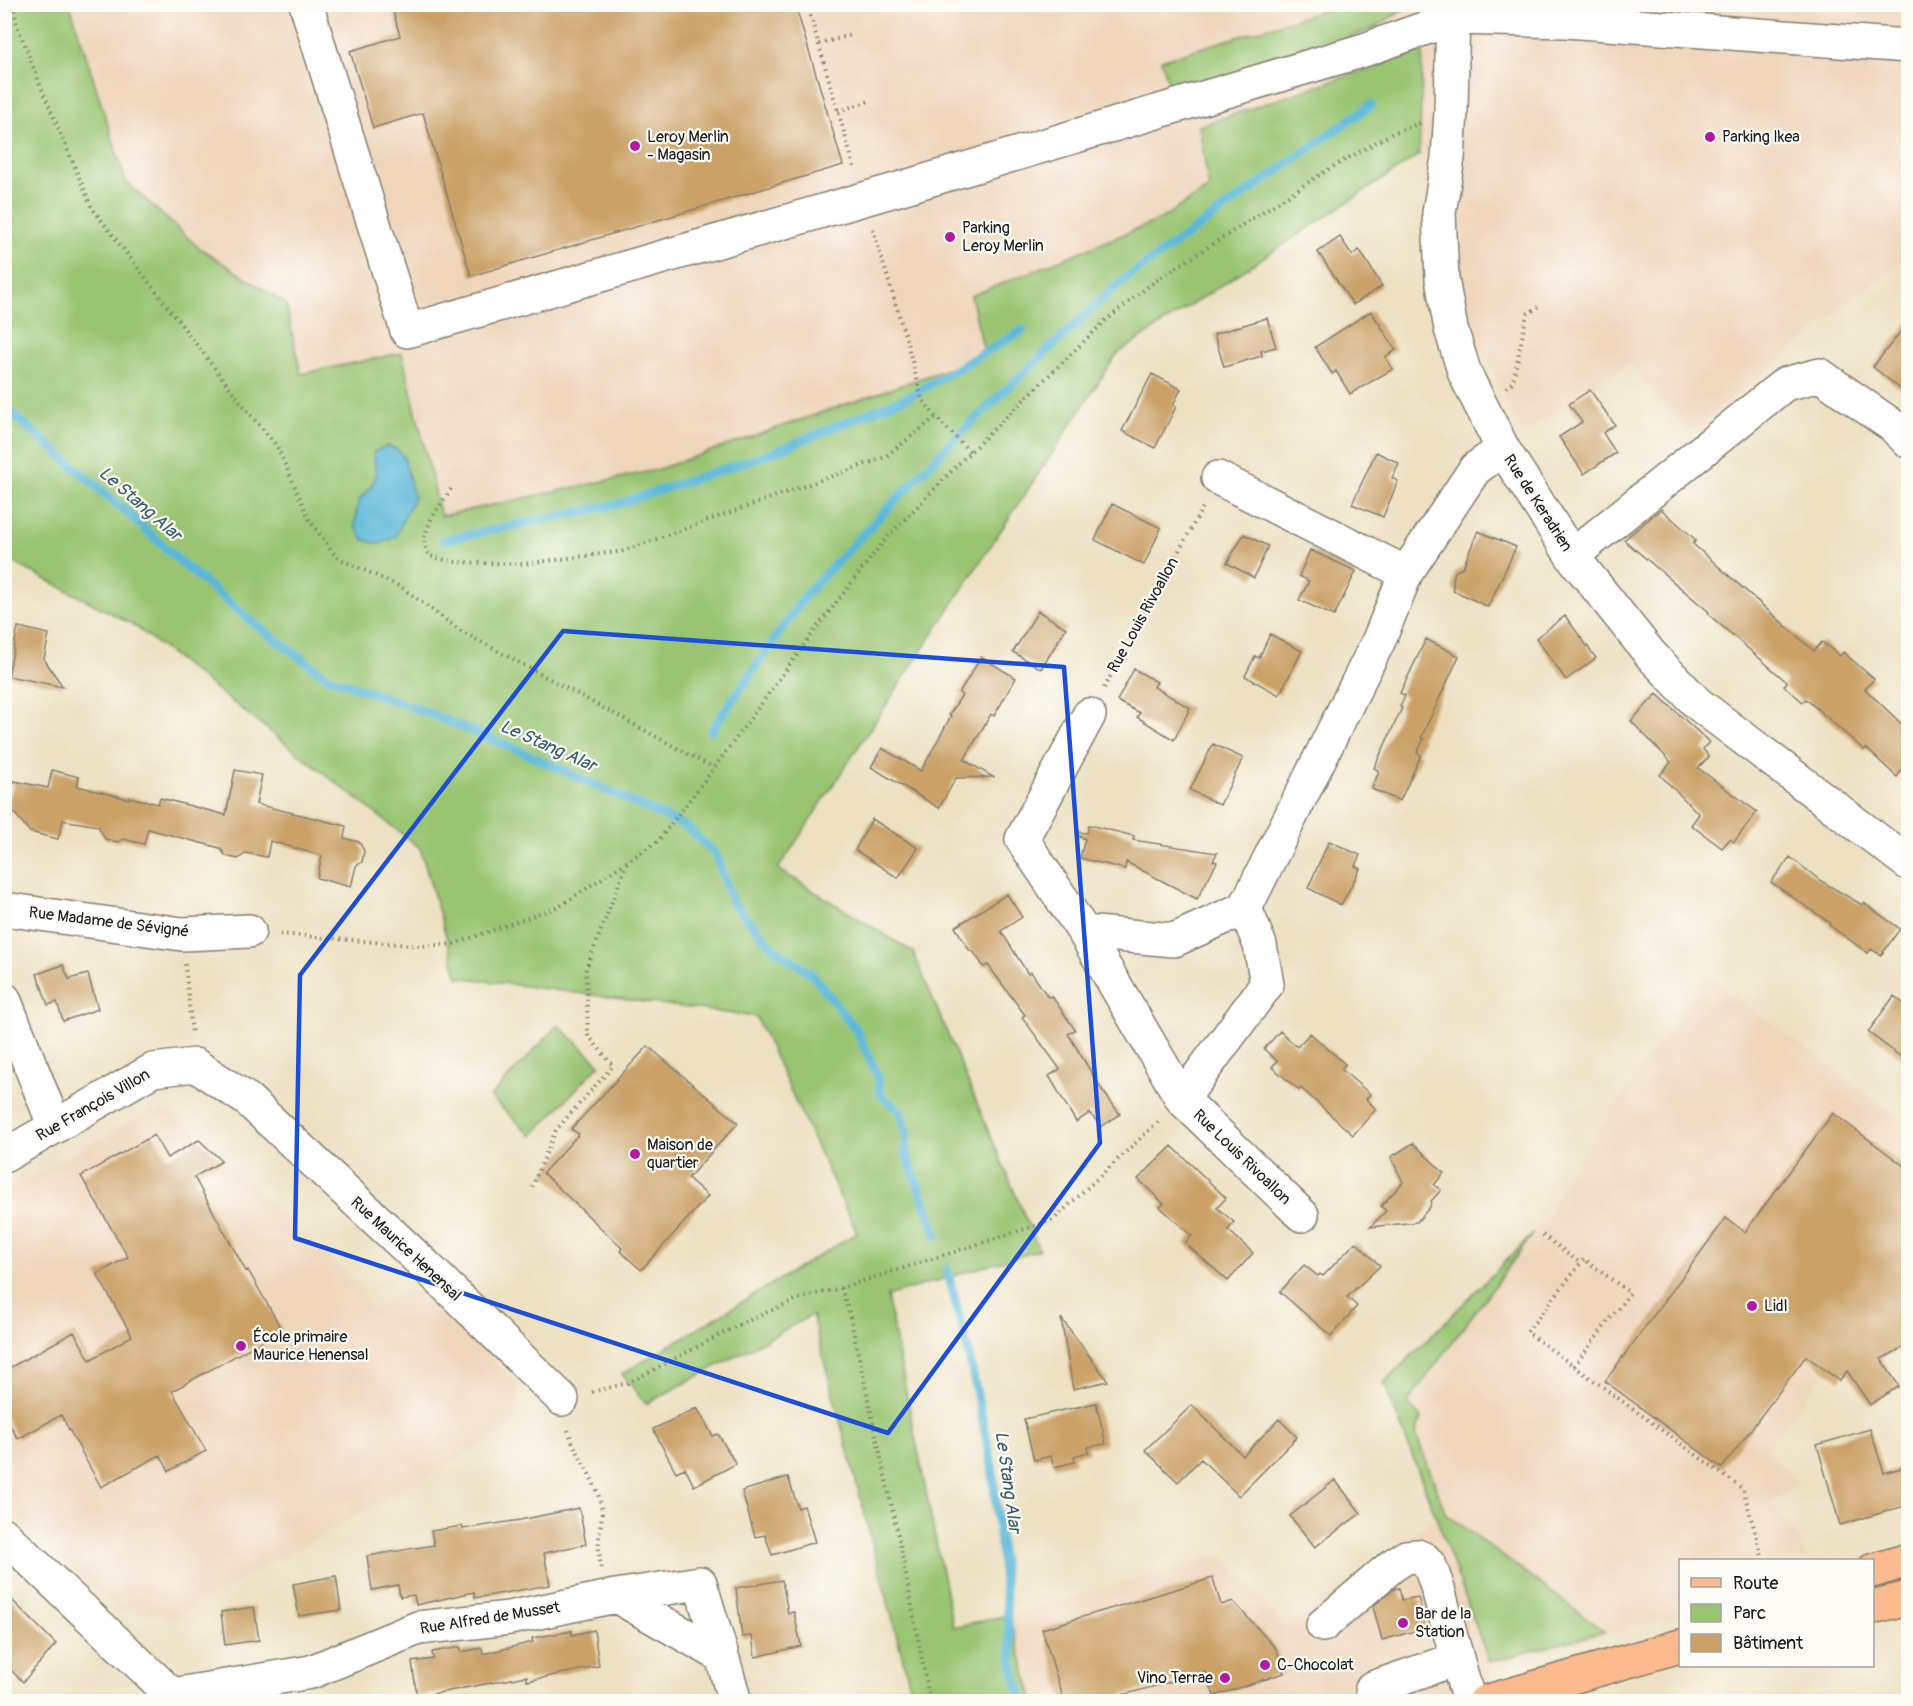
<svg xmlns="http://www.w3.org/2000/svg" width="1913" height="1706" viewBox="0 0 1913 1706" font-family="Pangolin,sans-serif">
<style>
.built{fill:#efd6bb}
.green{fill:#99c572;stroke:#5a7047;stroke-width:1.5}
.water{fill:#5ab7d8;stroke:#3b6a7a;stroke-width:1.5}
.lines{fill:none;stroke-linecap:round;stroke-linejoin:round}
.stream{stroke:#5ab7d8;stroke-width:9}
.building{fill:#cba168}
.minor-casing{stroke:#847e6f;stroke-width:36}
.major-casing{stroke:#847e6f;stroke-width:36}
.path{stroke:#847e6f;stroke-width:4;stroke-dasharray:1.5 4.5;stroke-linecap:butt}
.minor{stroke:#fff;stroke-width:33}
.major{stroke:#fcba8e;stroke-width:33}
.marked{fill:none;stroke:#1d4ed8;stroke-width:4.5;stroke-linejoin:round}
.poi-dot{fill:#b5179e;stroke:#fdfcf7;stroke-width:2}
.labels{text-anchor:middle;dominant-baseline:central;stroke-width:4.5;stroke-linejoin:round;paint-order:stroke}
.poi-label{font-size:16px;fill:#1c1c1c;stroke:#fdfcf7;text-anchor:start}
.street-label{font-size:16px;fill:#1c1c1c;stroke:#fdfcf7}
.water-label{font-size:18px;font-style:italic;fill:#355a67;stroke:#fdfcf7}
</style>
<rect width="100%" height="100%" fill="#fdfcf7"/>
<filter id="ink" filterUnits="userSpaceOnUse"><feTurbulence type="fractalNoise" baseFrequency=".0167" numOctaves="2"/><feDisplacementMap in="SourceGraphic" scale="12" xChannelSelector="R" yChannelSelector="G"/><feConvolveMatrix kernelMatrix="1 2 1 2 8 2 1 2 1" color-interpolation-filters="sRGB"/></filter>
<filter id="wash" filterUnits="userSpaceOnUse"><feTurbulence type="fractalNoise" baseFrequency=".008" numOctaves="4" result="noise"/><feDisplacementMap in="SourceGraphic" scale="24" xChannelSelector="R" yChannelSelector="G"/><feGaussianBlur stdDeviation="1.35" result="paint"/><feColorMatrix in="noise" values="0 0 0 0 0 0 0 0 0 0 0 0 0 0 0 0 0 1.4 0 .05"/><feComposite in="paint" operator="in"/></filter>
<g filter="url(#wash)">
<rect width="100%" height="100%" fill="#ede1c2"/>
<path class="built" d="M 70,5 L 1908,5 L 1908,255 L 1690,433 L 1629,363 L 1523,434 L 1461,307 L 1465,158 L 1419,155 L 1422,50 L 1159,220 L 985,355 L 656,470 L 440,516 L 402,353 L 301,374 L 286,304 L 198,247 L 126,182 Z
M 1706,975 L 1908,1124 L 1908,1259 L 1851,1331 L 1848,1341 L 1767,1449 L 1797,1482 L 1771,1503 L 1799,1539 L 1807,1560 L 1680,1560 L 1680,1615 L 1495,1666 L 1479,1701 L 1034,1701 L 1009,1615 L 1222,1554 L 1287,1629 L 1436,1517 L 1384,1383 L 1546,1219 L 1568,1174 Z
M 169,1110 L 361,1286 L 371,1309 L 413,1288 L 519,1384 L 514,1427 L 176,1617 L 118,1611 L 5,1505 L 4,1192 L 149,1111 Z"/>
<path class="green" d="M 4,5 L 70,5 L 126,182 L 198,247 L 286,304 L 301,374 L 402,353 L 441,516 L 656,470 L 985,356 L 971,296 L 1159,220 L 1209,188 L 1199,126 L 1423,50 L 1419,155 L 1117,354 L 778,869 L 913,952 L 1039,1250 L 887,1296 L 953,1627 L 1009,1615 L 1034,1701 L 914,1701 L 812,1315 L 646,1404 L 622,1374 L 857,1233 L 756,1017 L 458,977 L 420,848 L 132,624 L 5,558 Z
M 1339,5 L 1410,5 L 1376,27 L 1330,46 L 1172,93 L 1161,60 L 1339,6 Z
M 558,1025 L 600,1064 L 532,1136 L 490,1097 Z
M 1533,1234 L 1407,1403 L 1421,1418 L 1416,1434 L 1446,1514 L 1605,1632 L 1489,1662 L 1436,1517 L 1384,1383 Z"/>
<path class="water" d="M 387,446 L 397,449 L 404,458 L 414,497 L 395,537 L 380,544 L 364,540 L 355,527 L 356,514 L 359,500 L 370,488 L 376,477 L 374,452 Z"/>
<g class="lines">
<path class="stream" d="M 4,401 L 9,411 L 121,507 L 185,566 L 256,625 L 326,676 L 423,711 L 516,749 L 685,826 L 716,854 L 732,902 L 775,949 L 812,974 L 857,1031 L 878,1077 L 880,1095 L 900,1110 L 907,1134 L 906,1153 L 937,1236
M 443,540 L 618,504 L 769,454 L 910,396 L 1023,330
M 711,731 L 806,594 L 956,437 L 1119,283 L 1371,105
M 947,1269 L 966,1343 L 992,1465 L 1013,1667 L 1023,1702"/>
</g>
<g id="blocks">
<path class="building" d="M 391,4 L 795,4 L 843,165 L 471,276 L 423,113 L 373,128 L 350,51 L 400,36 Z
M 1340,237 L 1352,255 L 1359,250 L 1361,252 L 1382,286 L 1353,305 L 1318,252 Z
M 1371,311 L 1396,350 L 1385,357 L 1393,369 L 1350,394 L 1336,371 L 1332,374 L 1315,347 Z
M 1267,318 L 1276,347 L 1261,351 L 1262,356 L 1224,367 L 1214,334 Z
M 1908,322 L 1908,395 L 1873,367 Z
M 1152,374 L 1181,389 L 1173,405 L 1176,407 L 1155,448 L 1122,431 Z
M 1590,390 L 1615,425 L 1603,433 L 1616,453 L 1584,474 L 1559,437 L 1582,422 L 1569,404 Z
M 1376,452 L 1399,463 L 1392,478 L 1398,481 L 1383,517 L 1352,504 Z
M 1112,504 L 1161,528 L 1144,565 L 1095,540 Z
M 1661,509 L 1696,540 L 1693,544 L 1814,651 L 1822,642 L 1840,656 L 1843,652 L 1874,679 L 1865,689 L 1908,730 L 1908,761 L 1897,777 L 1866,748 L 1864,750 L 1806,699 L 1803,702 L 1784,686 L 1787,682 L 1708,614 L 1709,612 L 1624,540 Z
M 1478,531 L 1516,547 L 1488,607 L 1453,590 L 1453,579 L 1455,572 L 1463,567 Z
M 1244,534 L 1268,546 L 1254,578 L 1227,563 Z
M 1310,550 L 1356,571 L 1334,616 L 1299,600 L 1309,581 L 1299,576 Z
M 1038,611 L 1066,628 L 1041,669 L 1013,652 Z
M 1565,616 L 1596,658 L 1566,680 L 1536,638 Z
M 18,627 L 49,634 L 44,659 L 63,687 L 8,676 Z
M 1270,634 L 1302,651 L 1279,695 L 1245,676 L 1255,656 L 1259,658 Z
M 1426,639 L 1459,656 L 1421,738 L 1424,739 L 1417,753 L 1421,755 L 1400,801 L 1372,789 L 1379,771 L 1374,768 L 1402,708 L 1400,707 L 1405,696 L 1400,693 Z
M 981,657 L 1016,678 L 994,716 L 991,714 L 964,760 L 993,777 L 956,778 L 939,808 L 871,767 L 882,748 L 921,771 L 951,716 L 949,715 L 962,695 L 959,693 Z
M 1134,669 L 1157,682 L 1154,687 L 1190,708 L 1174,740 L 1137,717 L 1140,713 L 1117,701 Z
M 1657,694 L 1709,742 L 1703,749 L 1709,757 L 1698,768 L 1757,812 L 1734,842 L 1730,839 L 1722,848 L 1691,825 L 1699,814 L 1660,775 L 1671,762 L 1631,721 Z
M 1213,744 L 1243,758 L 1220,805 L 1190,790 Z
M 52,770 L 79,777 L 77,786 L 129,799 L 129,797 L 158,804 L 160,798 L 226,815 L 235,770 L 262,775 L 256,804 L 346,826 L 344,838 L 359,842 L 364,851 L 362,862 L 356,866 L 351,887 L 317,878 L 322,856 L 270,841 L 267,857 L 246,853 L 238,859 L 226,856 L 220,848 L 148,829 L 144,844 L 123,839 L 118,842 L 105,839 L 98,826 L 63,820 L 58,839 L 30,832 L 8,805 L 14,781 L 48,788 Z
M 872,819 L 918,848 L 898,878 L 855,850 Z
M 1089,825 L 1134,836 L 1133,840 L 1217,853 L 1213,861 L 1217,862 L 1197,899 L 1126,862 L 1125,869 L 1080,858 L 1085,839 L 1077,835 L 1078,832 L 1087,833 Z
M 1329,841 L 1360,855 L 1355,866 L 1360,869 L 1341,905 L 1308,888 Z
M 1790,857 L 1821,881 L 1862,905 L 1864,903 L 1900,929 L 1881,955 L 1871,949 L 1868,953 L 1829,925 L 1830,923 L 1771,882 Z
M 1007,894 L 1022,917 L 1001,931 L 1028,974 L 1031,972 L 1048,997 L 1052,996 L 1075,1030 L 1068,1034 L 1102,1090 L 1120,1114 L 1101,1127 L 1090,1113 L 1076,1122 L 1049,1076 L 1060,1069 L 1022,1017 L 1025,1015 L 988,965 L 984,967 L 973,951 L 970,951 L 955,927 Z
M 63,965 L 69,979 L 88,974 L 98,1009 L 63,1021 L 57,1002 L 48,1005 L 37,974 Z
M 1894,996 L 1908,1007 L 1908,1062 L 1868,1032 Z
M 1280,1031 L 1297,1047 L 1310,1033 L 1345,1064 L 1341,1069 L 1370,1094 L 1366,1099 L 1376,1109 L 1353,1135 L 1301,1088 L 1299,1090 L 1272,1067 L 1277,1061 L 1264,1049 Z
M 648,1046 L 738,1123 L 688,1178 L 708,1196 L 641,1270 L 620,1251 L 622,1248 L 543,1173 L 579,1134 L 571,1129 Z
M 1833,1113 L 1908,1169 L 1908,1345 L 1881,1359 L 1899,1386 L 1870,1405 L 1847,1371 L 1840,1381 L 1806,1356 L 1722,1468 L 1605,1381 L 1726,1218 L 1745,1232 Z
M 154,1135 L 167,1158 L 199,1140 L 222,1161 L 194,1177 L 246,1271 L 248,1270 L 282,1330 L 172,1391 L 206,1451 L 169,1471 L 160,1455 L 101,1487 L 61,1415 L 18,1439 L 4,1415 L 4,1371 L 74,1332 L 90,1360 L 132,1336 L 97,1274 L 128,1257 L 81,1176 Z
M 1413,1143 L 1444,1173 L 1434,1185 L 1441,1190 L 1431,1201 L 1430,1207 L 1417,1222 L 1370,1227 L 1386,1211 L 1381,1206 L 1403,1182 L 1391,1157 Z
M 1172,1146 L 1226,1198 L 1217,1208 L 1234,1222 L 1228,1230 L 1253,1253 L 1228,1281 L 1185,1243 L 1192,1236 L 1160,1207 L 1164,1204 L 1138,1179 Z
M 1356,1242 L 1380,1266 L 1347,1297 L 1357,1306 L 1331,1336 L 1280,1292 L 1304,1265 L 1318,1276 L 1320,1274 L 1323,1276 Z
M 1061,1318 L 1108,1381 L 1073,1389 Z
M 1096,1403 L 1106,1444 L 1088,1447 L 1089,1452 L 1074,1456 L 1075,1462 L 1054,1467 L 1051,1456 L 1034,1460 L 1024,1419 Z
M 1192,1405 L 1243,1456 L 1279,1419 L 1297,1437 L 1239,1496 L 1201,1459 L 1178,1482 L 1145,1450 Z
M 697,1408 L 713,1436 L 718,1434 L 736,1464 L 694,1486 L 685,1468 L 676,1472 L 653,1429 Z
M 1870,1429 L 1884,1473 L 1908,1466 L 1908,1505 L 1840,1525 L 1817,1445 Z
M 788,1477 L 798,1508 L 804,1506 L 815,1542 L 772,1555 L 765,1535 L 755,1537 L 742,1491 Z
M 1335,1480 L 1361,1513 L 1315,1547 L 1290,1516 Z
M 579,1508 L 586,1544 L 544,1553 L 550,1585 L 475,1598 L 474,1592 L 416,1605 L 414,1595 L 400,1597 L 398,1585 L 372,1590 L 367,1556 L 434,1545 L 431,1531 L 462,1526 L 463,1529 L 520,1520 Z
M 336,1576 L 341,1610 L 299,1616 L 293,1584 Z
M 1213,1578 L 1221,1605 L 1233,1601 L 1277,1650 L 1284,1673 L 1214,1696 L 1206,1672 L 1119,1696 L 1120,1701 L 1064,1701 L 1042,1629 Z
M 782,1580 L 788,1613 L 794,1612 L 801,1646 L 755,1657 L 752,1636 L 742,1637 L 736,1588 Z
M 1399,1588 L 1402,1600 L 1418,1597 L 1426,1628 L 1382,1640 L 1373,1606 L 1394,1589 Z
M 4,1592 L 56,1644 L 23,1682 L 11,1670 L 4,1670 Z
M 254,1607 L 259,1640 L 225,1645 L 221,1612 Z
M 594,1630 L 599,1666 L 527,1681 L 527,1676 L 417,1697 L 412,1662 L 433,1659 L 432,1652 L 460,1647 L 461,1652 L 482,1648 L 483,1654 L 533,1642 L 532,1638 L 572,1631 L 572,1635 Z"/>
</g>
</g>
<g filter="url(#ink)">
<use href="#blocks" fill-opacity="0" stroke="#847e6f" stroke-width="1.5"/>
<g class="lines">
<g class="minor-casing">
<path id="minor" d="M 306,4 L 407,331 L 895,190 L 1364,50 L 1454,18 L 1566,21 L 1908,46
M 1453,4 L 1451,111 L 1448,158 L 1439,213 L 1442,279 L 1451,329 L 1465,374 L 1503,449 L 1572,556 L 1651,655 L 1697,703 L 1908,863
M 1218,478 L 1406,573
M 1572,556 L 1785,384 L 1820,375 L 1893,426 L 1908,441
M 1089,715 L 1022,839 L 1084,932 L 1174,940 L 1245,908 L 1379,640 L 1406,573 L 1475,469 L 1503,449
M 4,909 L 182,934 L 249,931
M 1084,932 L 1182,1099 L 1267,984 L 1260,945 L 1245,908
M 4,999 L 55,1127
M 1182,1099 L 1302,1215
M 4,1156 L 153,1070 L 195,1065 L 248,1100 L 427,1267 L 562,1399
M 4,1535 L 172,1695 L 311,1672 L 418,1628 L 509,1618 L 616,1596 L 722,1656 L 735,1702
M 616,1596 L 700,1583 L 722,1656
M 1323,1625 L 1393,1565 L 1406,1557 L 1417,1556 L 1424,1559 L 1430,1566 L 1438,1589 L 1469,1702
M 1372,1688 L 1456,1659"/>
</g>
<g class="major-casing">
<path id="major" d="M 1872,1571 L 1908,1560
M 1872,1607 L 1908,1598
M 1485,1702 L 1680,1646"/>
</g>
<path class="path" d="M 13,4 L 17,25 L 41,87 L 92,208 L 249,413 L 277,446 L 309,519 L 336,557 L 401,587 L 461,631 L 714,768
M 807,4 L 855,170
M 819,44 L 851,35
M 838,111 L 870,101
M 873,229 L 905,335 L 922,399 L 936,417 L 970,452
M 1507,388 L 1513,381 L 1527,314 L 1538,307
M 451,489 L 431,519 L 423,540 L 429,556 L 454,562 L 524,564 L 623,551 L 885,457 L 936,417
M 1104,688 L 1204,505
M 280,934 L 422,946 L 454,944 L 560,906 L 658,841 L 714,768 L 815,630 L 883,542 L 970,452 L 1106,320 L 1154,282 L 1329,169 L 1391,134 L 1420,123
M 185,964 L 192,1034
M 532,1187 L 556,1130 L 613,1066 L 588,1035 L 586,969 L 627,863
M 1543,1235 L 1580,1263
M 841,1288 L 849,1312 L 901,1549 L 930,1702
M 1574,1366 L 1630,1293 L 1584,1259 L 1527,1332 L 1743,1489 L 1763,1560
M 592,1392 L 628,1383 L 743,1323 L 797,1299 L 841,1288 L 1053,1220 L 1160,1120
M 568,1430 C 577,1458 599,1482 602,1512 C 602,1521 599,1531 599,1540 C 598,1549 600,1559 601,1568"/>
<use href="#minor" class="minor"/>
<use href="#major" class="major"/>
</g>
</g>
<path class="marked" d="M 563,631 L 1064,667 L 1100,1143 L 888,1433 L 295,1238 L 300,975 Z"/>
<g class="poi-dot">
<circle cx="1710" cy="137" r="6"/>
<circle cx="635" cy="146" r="6"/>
<circle cx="950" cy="237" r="6"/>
<circle cx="635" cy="1154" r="6"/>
<circle cx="1752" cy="1306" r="6"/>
<circle cx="241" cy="1346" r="6"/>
<circle cx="1403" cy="1623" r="6"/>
<circle cx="1265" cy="1665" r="6"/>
<circle cx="1225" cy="1678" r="6"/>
</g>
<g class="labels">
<g class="poi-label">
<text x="647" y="137">Leroy Merlin<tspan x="647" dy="18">- Magasin</tspan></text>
<text x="1722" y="137">Parking Ikea</text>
<text x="962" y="228">Parking<tspan x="962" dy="18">Leroy Merlin</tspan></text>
<text x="647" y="1145">Maison de<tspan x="647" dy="18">quartier</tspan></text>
<text x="1764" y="1306">Lidl</text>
<text x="253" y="1337">École primaire<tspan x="253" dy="18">Maurice Henensal</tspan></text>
<text x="1415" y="1614">Bar de la<tspan x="1415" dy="18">Station</tspan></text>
<text x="1277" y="1665">C-Chocolat</text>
<text x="1213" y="1678" text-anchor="end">Vino Terrae</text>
</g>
<g class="street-label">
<text transform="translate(1538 503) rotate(57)">Rue de Keradrien</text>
<text transform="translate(1143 615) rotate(-61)">Rue Louis Rivoallon</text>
<text transform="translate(109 922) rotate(7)">Rue Madame de Sévigné</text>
<text transform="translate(93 1105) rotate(-30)">Rue François Villon</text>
<text transform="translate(1242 1157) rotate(44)">Rue Louis Rivoallon</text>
<text transform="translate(406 1249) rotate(43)">Rue Maurice Henensal</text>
<text transform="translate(490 1618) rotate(-9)">Rue Alfred de Musset</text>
</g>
<g class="water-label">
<text transform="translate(140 504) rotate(41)">Le Stang Alar</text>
<text transform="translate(548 746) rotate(24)">Le Stang Alar</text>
<text transform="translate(1008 1482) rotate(82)">Le Stang Alar</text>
</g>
</g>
<rect width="1913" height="1706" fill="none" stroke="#fdfcf7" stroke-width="24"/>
<rect x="1679" y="1559" width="195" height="108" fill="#fdfcf7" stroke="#a3a29f" stroke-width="1.5"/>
<rect x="1691" y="1578" width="30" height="9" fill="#fcba8e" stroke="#a3a29f" stroke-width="1.5"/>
<text x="1733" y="1589" font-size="18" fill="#1c1c1c">Route</text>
<rect x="1691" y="1604" width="30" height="18" fill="#99c572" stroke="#a3a29f" stroke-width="1.5"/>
<text x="1733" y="1619" font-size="18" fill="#1c1c1c">Parc</text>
<rect x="1691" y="1634" width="30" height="18" fill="#cba168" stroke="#a3a29f" stroke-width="1.5"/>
<text x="1733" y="1649" font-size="18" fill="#1c1c1c">Bâtiment</text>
</svg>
